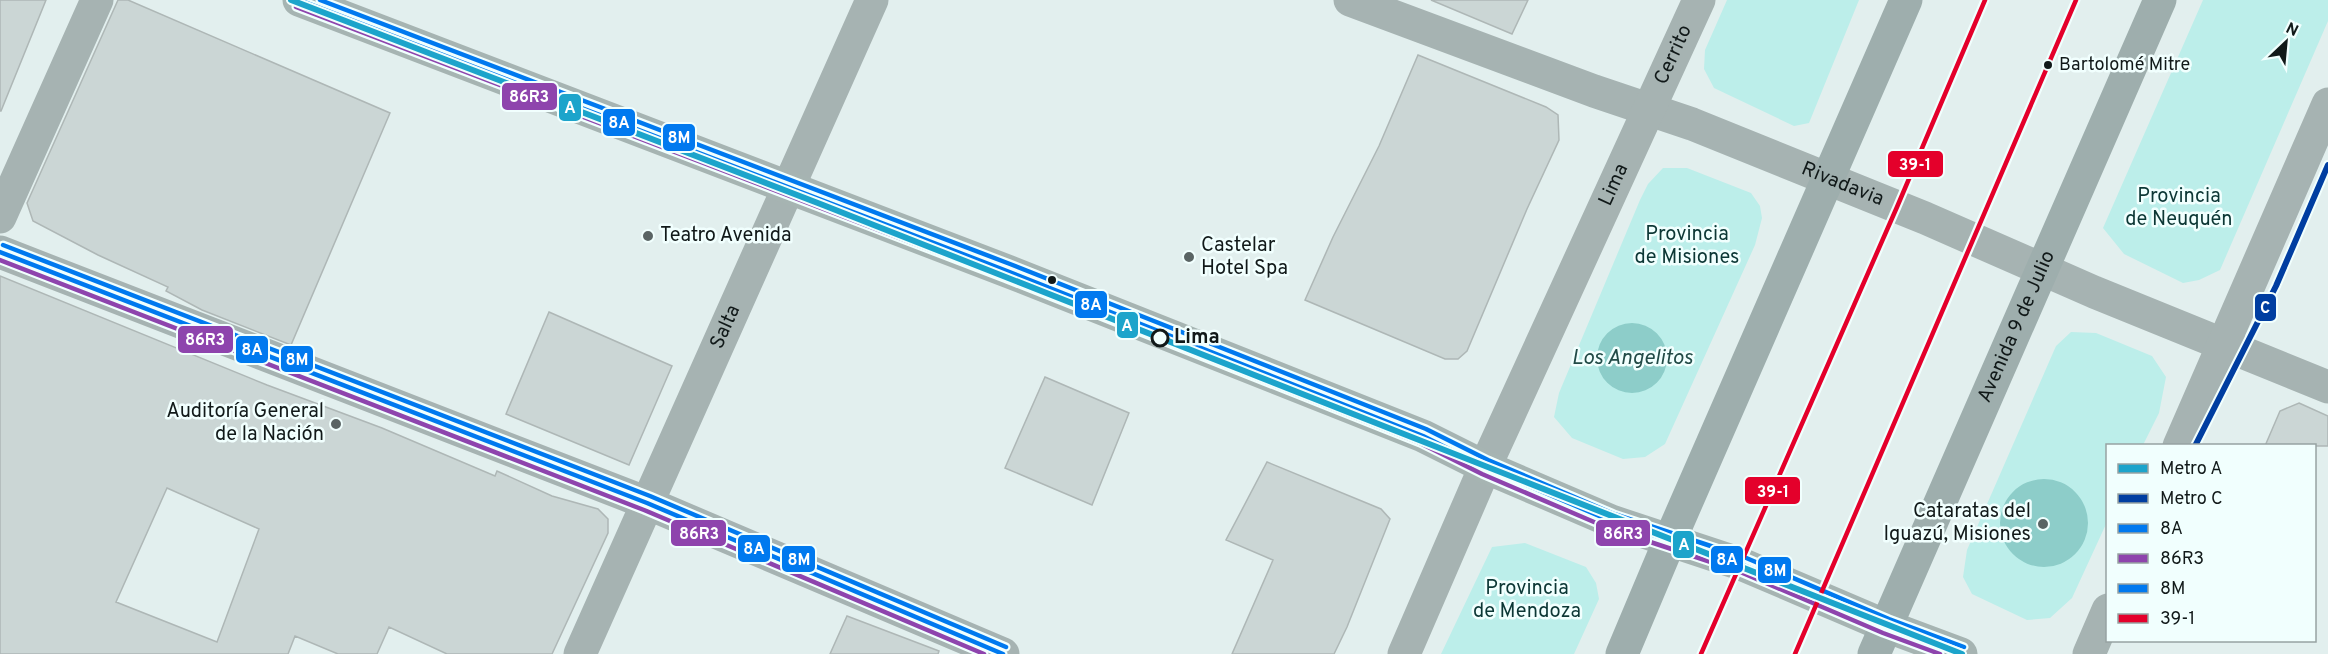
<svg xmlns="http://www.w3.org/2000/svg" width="2328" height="654" viewBox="0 0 2328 654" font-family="Overpass,sans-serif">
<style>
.green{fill:#bceeea}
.water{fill:#8dcdc9}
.building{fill:#cbd6d5;stroke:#aeb7b6;stroke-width:1.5;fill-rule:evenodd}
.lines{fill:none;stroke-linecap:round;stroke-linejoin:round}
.minor{stroke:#a6b3b2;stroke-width:33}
.major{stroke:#a6b4b2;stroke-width:33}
.highway{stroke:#9eaead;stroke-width:33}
.bus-1-casing{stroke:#f1fffe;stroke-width:9}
.bus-2-casing{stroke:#f1fffe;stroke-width:9}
.bus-3-casing{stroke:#f1fffe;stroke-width:9}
.bus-4-casing{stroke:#f1fffe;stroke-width:9}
.bus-1{stroke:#0079ef;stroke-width:4.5}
.bus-2{stroke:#8e44ad;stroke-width:4.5}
.bus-3{stroke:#0079ef;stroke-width:4.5}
.bus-4{stroke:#e4002b;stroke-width:4.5}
.metro-1-casing{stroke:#f1fffe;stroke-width:10}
.metro-2-casing{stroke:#f1fffe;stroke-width:10}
.metro-1{stroke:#1ca4cb;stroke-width:6}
.metro-2{stroke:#003ea1;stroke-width:6}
.bus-dot{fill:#111919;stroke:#f1fffe;stroke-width:2}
.poi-dot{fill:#5a6464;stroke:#f1fffe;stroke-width:2}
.stop-dot{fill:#f1fffe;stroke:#111919;stroke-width:3}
.labels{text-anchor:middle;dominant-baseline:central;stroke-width:5;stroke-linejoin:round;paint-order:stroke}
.bus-label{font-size:18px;fill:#111919;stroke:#f1fffe;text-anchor:start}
.street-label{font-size:20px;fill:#111919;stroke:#f1fffe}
.park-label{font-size:20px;fill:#0c3735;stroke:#f1fffe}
.poi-label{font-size:20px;fill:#111919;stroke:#f1fffe;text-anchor:start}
.stop-label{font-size:20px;font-weight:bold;fill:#111919;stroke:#f1fffe;text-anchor:start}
.water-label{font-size:21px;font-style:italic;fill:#224b47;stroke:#f1fffe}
.line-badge{stroke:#f1fffe;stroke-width:2}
.badge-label{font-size:16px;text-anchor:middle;font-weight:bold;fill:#fff}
</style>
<rect width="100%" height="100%" fill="#e2efee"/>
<path class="green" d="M 1727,0 L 1859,0 L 1809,123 L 1794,126 L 1714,88 L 1704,69 L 1705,50 Z
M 2203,0 L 2328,0 L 2328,21 L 2220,270 L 2199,280 L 2183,283 L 2124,254 L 2103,228 Z
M 1663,168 L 1687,168 L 1751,193 L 1760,206 L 1762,218 L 1755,245 L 1665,444 L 1645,457 L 1623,459 L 1572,438 L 1554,417 L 1559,393 L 1640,200 L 1648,184 Z
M 2071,332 L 2096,333 L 2152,356 L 2166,377 L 2159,413 L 2143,445 L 2108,446 L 2107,522 L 2072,598 L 2050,618 L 2027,620 L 1972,594 L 1963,577 L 1967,550 L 2056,346 Z
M 1525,543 L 1586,567 L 1596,583 L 1599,599 L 1574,654 L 1441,654 L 1492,547 Z"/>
<path class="water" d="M1597 358a35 35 0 1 1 70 0a35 35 0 1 1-70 0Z
M2000 523a44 44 0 1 1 88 0a44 44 0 1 1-88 0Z"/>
<path class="building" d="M 0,0 L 46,0 L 1,111 L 0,111 Z
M 118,0 L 128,0 L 390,113 L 291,345 L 202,310 L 166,291 L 168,287 L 98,255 L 33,221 L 27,203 Z
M 1431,0 L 1528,0 L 1512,34 Z
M 1418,55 L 1546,107 L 1558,115 L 1559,140 L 1527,209 L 1467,351 L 1458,359 L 1445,359 L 1305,300 L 1333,237 L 1379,146 Z
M 0,276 L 267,385 L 382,428 L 495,476 L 497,471 L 552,496 L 598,509 L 608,519 L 608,533 L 552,654 L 447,654 L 389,627 L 377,654 L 338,654 L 295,636 L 288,654 L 0,654 ZM 167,488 L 259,529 L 217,642 L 116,602 Z
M 549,312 L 672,366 L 629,465 L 506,414 Z
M 1045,377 L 1129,413 L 1092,505 L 1005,468 Z
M 2299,403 L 2328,416 L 2328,446 L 2265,446 L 2280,411 Z
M 1267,462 L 1381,509 L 1390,519 L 1347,627 L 1334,654 L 1232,654 L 1273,560 L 1226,540 Z
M 847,616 L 939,651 L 938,654 L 830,654 Z"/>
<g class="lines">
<g class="minor">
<path id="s1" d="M 1350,0 L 1594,91 L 1692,124 L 1925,218 L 2094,292 L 2328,387"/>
<path d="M 0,217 L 97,0"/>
<path d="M 0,252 L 647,503 L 1003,654"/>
<path d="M 2179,446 L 2328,104"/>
<path id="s2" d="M 580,654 L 872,0"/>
<path id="s3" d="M 1404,654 L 1485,467 L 1699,0"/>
<path d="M 2089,654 L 2108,610"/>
</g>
<path class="major" d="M 299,0 L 1007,271 L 1423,436 L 1485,467 L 1611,521 L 1741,564 L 1886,626 L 1961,654"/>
<g class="highway">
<path d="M 1622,654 L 1670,540 L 1906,0"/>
<path id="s4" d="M 1874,654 L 2160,0"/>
</g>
<g class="bus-1-casing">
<path id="bus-1" d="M 299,0 L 1007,271 L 1423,436 L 1485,467 L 1611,521 L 1741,564 L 1886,626 L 1961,654
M 0,252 L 647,503 L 1003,654"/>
</g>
<g class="bus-2-casing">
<path id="bus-2" d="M 296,7 L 1004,278 L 1420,443 L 1482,474 L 1608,528 L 1738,571 L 1883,633 L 1940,654
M 0,260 L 644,510 L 984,654"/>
</g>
<g class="bus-3-casing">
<path id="bus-3" d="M 320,0 L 1010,264 L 1426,429 L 1488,460 L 1614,514 L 1744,557 L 1889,619 L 1964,647
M 3,245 L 650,496 L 1006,647"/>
</g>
<g class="bus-4-casing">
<path id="bus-4" d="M 1701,654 L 1897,207 L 1985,0
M 1795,654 L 2076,0"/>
</g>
<use href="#bus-1" class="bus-1"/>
<use href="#bus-2" class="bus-2"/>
<use href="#bus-3" class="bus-3"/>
<use href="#bus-4" class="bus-4"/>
<g class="metro-1-casing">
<path id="metro-1" d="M 291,0 L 823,205 L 1962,654"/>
</g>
<g class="metro-2-casing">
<path id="metro-2" d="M 2195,446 L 2276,286 L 2328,165"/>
</g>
<use href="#metro-1" class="metro-1"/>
<use href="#metro-2" class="metro-2"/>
</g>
<g class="bus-dot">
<circle cx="2048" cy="65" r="5"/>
<circle cx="1052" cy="280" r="5"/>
</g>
<g class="poi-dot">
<circle cx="648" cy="236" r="6"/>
<circle cx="1189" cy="257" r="6"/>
<circle cx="336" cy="424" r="6"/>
<circle cx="2043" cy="524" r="6"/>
</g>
<circle class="stop-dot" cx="1160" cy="338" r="8"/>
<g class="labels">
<g class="bus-label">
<text x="2059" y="65">Bartolomé Mitre</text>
</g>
<g class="street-label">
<text stroke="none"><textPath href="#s3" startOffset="657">Cerrito</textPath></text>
<text stroke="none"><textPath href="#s3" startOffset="514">Lima</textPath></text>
<text stroke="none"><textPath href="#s1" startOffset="526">Rivadavia</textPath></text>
<text stroke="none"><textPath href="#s2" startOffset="358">Salta</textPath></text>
<text stroke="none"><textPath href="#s4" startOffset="357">Avenida 9 de Julio</textPath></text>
</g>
<g class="park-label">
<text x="2179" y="197">Provincia<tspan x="2179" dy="23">de Neuquén</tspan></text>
<text x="1687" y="235">Provincia<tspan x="1687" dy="23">de Misiones</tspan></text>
<text x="1527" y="589">Provincia<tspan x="1527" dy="23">de Mendoza</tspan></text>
</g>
<g class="poi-label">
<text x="660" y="236">Teatro Avenida</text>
<text x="1201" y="246">Castelar<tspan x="1201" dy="23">Hotel Spa</tspan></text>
<text x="324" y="412" text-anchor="end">Auditoría General<tspan x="324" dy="23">de la Nación</tspan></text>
<text x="2031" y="512" text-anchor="end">Cataratas del<tspan x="2031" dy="23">Iguazú, Misiones</tspan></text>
</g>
<g class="stop-label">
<text x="1174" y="338">Lima</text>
</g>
<g class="water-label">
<text x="1632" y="358">Los Angelitos</text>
</g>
</g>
<g class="line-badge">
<rect x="501" y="82" width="57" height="29" rx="6" fill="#8e44ad"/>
<rect x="558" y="93" width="24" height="29" rx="6" fill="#1ca4cb"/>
<rect x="602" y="108" width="34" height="29" rx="6" fill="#0079ef"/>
<rect x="662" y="123" width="34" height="29" rx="6" fill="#0079ef"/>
<rect x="1887" y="150" width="57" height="28" rx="6" fill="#e4002b"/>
<rect x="1074" y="290" width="34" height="29" rx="6" fill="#0079ef"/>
<rect x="2254" y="293" width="23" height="29" rx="6" fill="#003ea1"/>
<rect x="1116" y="311" width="23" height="28" rx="6" fill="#1ca4cb"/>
<rect x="177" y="325" width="57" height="29" rx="6" fill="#8e44ad"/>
<rect x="235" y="335" width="34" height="29" rx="6" fill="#0079ef"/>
<rect x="280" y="345" width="34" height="28" rx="6" fill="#0079ef"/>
<rect x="1744" y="476" width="57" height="29" rx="6" fill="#e4002b"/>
<rect x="1595" y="519" width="56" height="28" rx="6" fill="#8e44ad"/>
<rect x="670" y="519" width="57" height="28" rx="6" fill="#8e44ad"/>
<rect x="1672" y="530" width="23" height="29" rx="6" fill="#1ca4cb"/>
<rect x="737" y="534" width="34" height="29" rx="6" fill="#0079ef"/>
<rect x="781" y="545" width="35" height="28" rx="6" fill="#0079ef"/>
<rect x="1710" y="545" width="34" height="29" rx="6" fill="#0079ef"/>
<rect x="1757" y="556" width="35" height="28" rx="6" fill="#0079ef"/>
</g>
<g class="badge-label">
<text x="529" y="102">86R3</text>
<text x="570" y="113">A</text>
<text x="619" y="128">8A</text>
<text x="679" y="143">8M</text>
<text x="1915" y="170">39-1</text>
<text x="1091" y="310">8A</text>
<text x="2265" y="313">C</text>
<text x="1127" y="331">A</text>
<text x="205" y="345">86R3</text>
<text x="252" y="355">8A</text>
<text x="297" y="365">8M</text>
<text x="1773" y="497">39-1</text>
<text x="1623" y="539">86R3</text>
<text x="699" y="539">86R3</text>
<text x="1684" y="550">A</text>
<text x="754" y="554">8A</text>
<text x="799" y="565">8M</text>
<text x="1727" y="565">8A</text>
<text x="1775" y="576">8M</text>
</g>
<rect x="2106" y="444" width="210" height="198" fill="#f1fffe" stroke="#97a3a2" stroke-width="1.5"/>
<rect x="2118" y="464" width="30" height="9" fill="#1ca4cb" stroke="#97a3a2" stroke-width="1.5"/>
<text x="2160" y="474" font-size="18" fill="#111919">Metro A</text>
<rect x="2118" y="494" width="30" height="9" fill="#003ea1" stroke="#97a3a2" stroke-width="1.5"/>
<text x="2160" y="504" font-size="18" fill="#111919">Metro C</text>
<rect x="2118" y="524" width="30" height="9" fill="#0079ef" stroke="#97a3a2" stroke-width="1.5"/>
<text x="2160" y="534" font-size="18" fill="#111919">8A</text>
<rect x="2118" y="554" width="30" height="9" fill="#8e44ad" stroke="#97a3a2" stroke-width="1.5"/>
<text x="2160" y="564" font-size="18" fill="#111919">86R3</text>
<rect x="2118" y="584" width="30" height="9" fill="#0079ef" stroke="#97a3a2" stroke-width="1.5"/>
<text x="2160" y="594" font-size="18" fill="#111919">8M</text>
<rect x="2118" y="614" width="30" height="9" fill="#e4002b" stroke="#97a3a2" stroke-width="1.5"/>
<text x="2160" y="624" font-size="18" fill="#111919">39-1</text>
<g transform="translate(2286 42) rotate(26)" stroke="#f1fffe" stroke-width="4.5" paint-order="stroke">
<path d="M0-4.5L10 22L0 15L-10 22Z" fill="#111919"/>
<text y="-9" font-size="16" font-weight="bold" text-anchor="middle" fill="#111919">N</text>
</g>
</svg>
